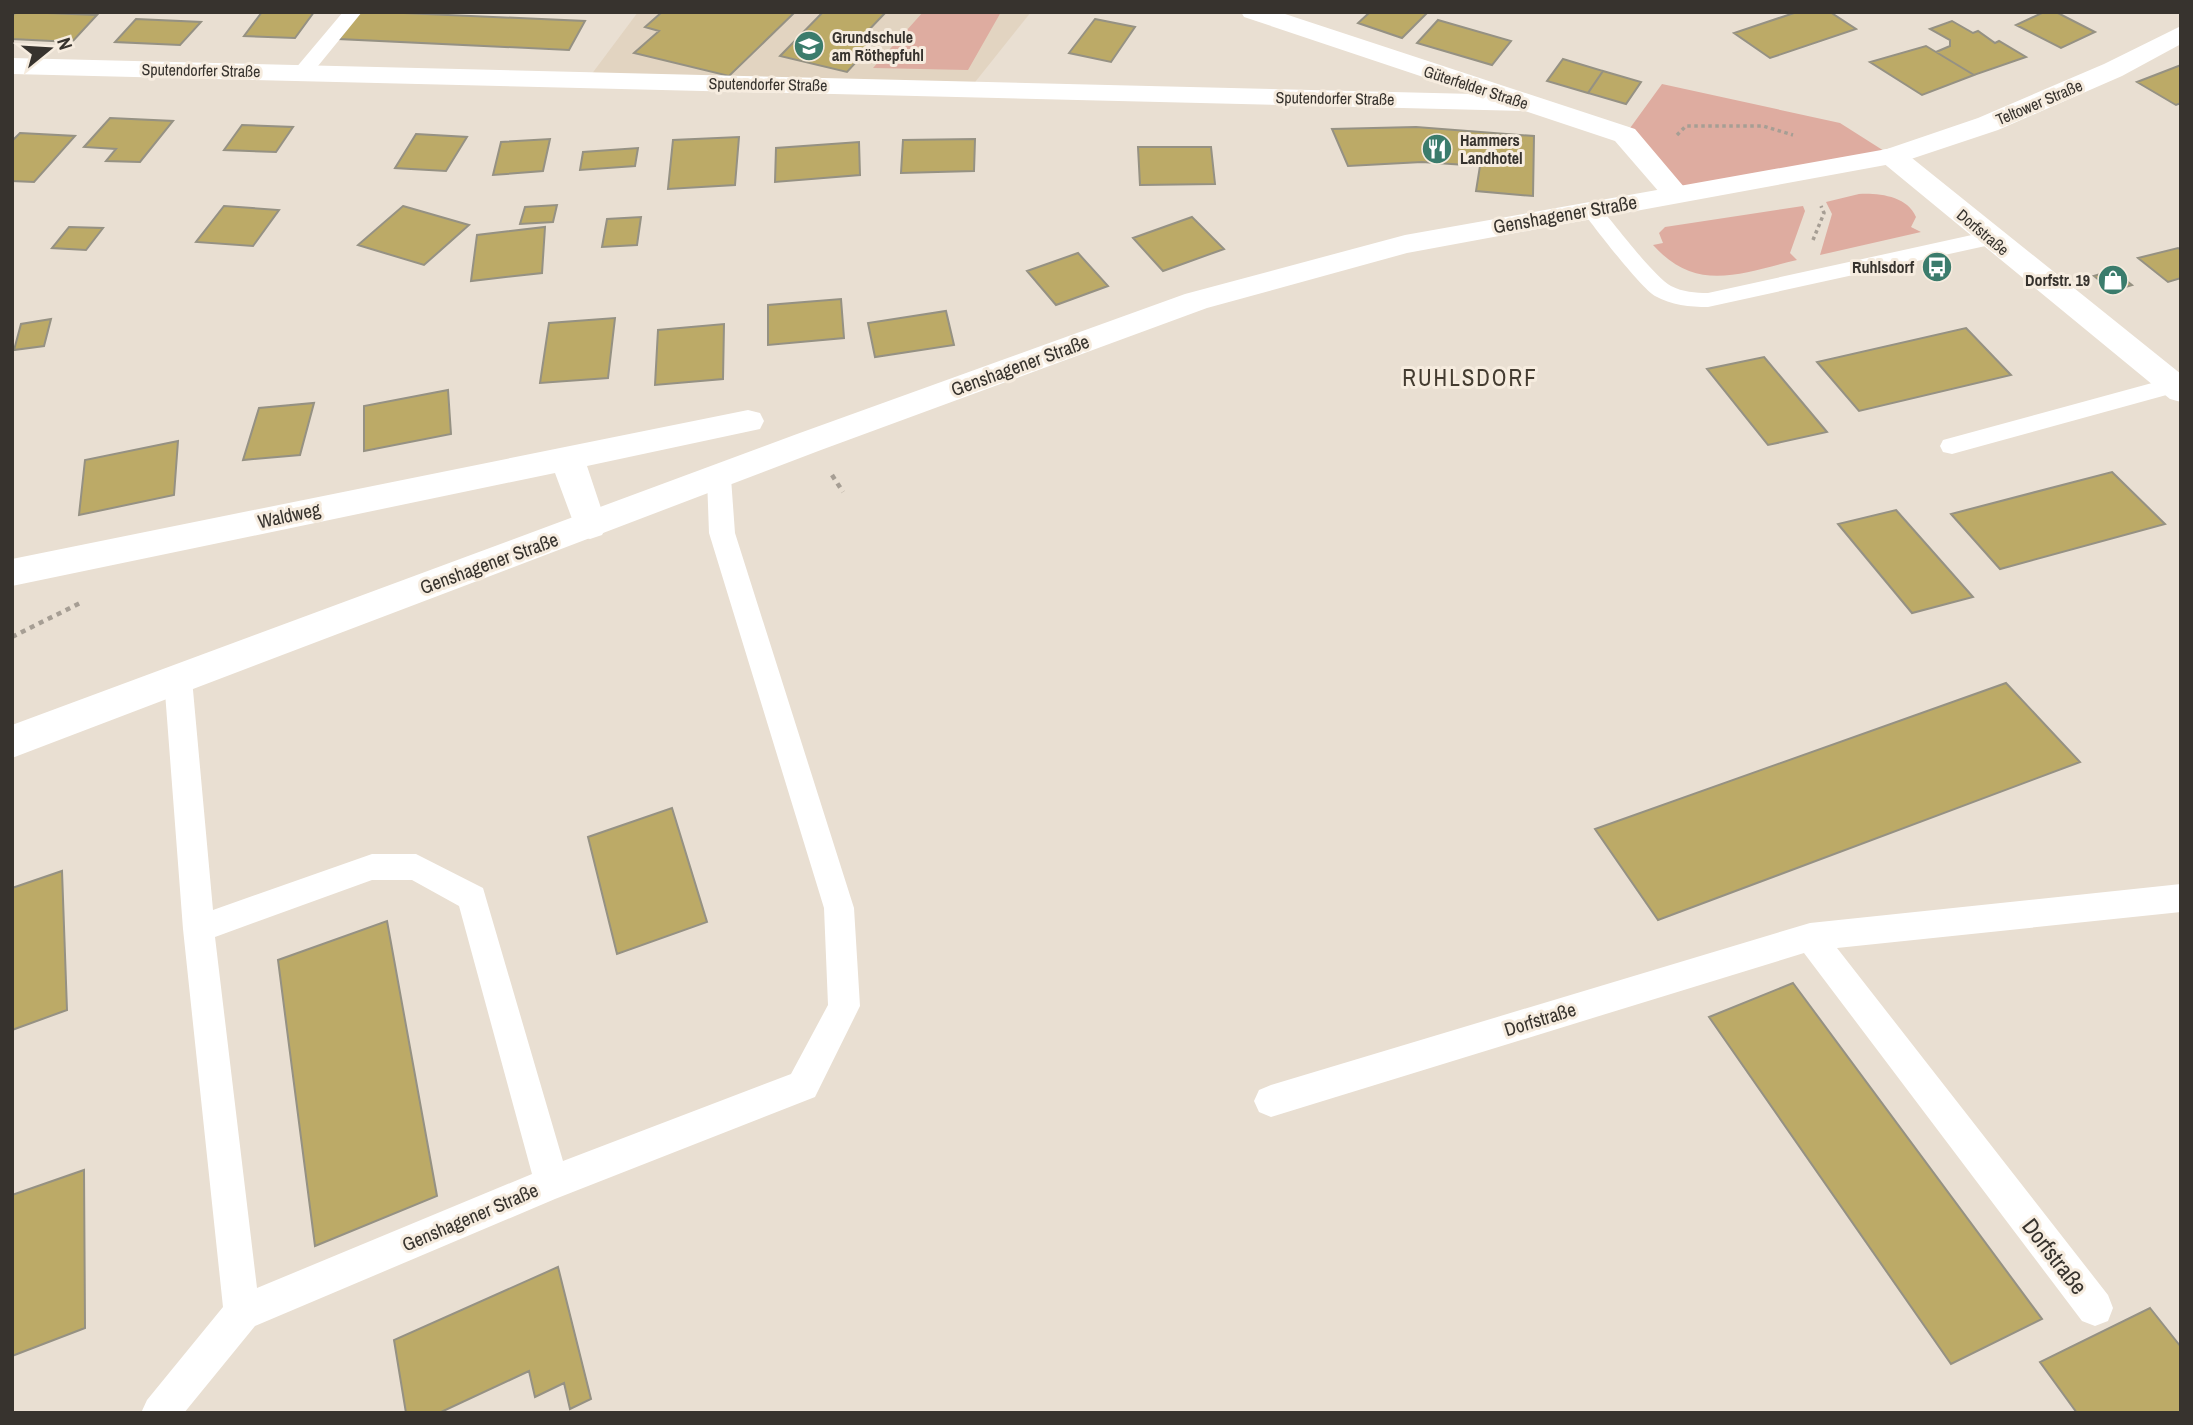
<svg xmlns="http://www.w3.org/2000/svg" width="2193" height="1425" viewBox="0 0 2193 1425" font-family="'Archivo Narrow',sans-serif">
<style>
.built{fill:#e2d4c1}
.green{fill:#deaca0}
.building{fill:#bcaa67;stroke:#959183;stroke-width:2}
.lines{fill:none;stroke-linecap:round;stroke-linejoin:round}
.path-far1{stroke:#a69e94;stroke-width:3.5;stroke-dasharray:3.5 3.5;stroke-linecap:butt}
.path{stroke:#a69e94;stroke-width:4.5;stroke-dasharray:5 5;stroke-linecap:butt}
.service{fill:#fff;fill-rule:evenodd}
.minor{fill:#fff;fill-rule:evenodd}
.secondary{fill:#fff;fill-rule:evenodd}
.labels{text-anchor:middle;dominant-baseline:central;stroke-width:6;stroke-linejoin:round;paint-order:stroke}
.far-poi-label{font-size:16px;font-weight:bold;fill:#37332e;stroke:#f6ecdf;text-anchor:start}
.far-street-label{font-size:16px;fill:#37332e;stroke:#f6ecdf}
.street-label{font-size:19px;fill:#37332e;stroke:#f6ecdf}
.quarter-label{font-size:23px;letter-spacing:2px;fill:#443c31;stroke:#f6ecdf}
.near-street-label{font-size:23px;fill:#37332e;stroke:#f6ecdf}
</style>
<rect width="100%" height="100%" fill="#e9dfd2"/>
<path class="built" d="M 638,12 L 1031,12 L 964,96 L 588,79 Z"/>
<path class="green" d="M 923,12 L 1001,12 L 968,70 L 873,68 Z
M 1662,84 L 1840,123 L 1892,156 L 1676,194 L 1625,135 Z
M 1859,194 C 1879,193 1907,196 1916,217 L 1911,227 L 1921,232 L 1820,255 L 1832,214 L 1826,202 Z
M 1803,206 L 1805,211 L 1790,253 L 1797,260 C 1741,273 1697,294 1653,245 L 1663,243 L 1659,233 L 1665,227 Z"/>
<path class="building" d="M 16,12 L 23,12 L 97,15 L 72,42 L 12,39 L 12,16 Z
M 262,12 L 314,12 L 295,38 L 244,36 Z
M 359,12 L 381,12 L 585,21 L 569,50 L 339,39 Z
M 662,12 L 795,12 L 729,76 L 634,53 L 659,31 L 645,27 Z
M 823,12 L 886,12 L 864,35 L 878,38 L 847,72 L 780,56 Z
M 1370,12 L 1428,12 L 1402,38 L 1358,23 Z
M 1797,12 L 1830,12 L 1856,29 L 1770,58 L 1734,33 Z
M 2044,12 L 2056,12 L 2095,32 L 2061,48 L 2016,25 Z
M 136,19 L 201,22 L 180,45 L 115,42 Z
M 1095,19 L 1135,27 L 1111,62 L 1069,53 Z
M 1438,20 L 1511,41 L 1492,65 L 1417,43 Z
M 1952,21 L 1973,33 L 1978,31 L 1995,43 L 1999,41 L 2026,57 L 1974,75 L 1936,52 L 1950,46 L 1950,40 L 1930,29 Z
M 1926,46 L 1974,75 L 1922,95 L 1870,62 Z
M 1563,59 L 1603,71 L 1588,93 L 1547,81 Z
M 2181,65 L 2181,103 L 2176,105 L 2137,82 Z
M 1603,71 L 1641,82 L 1626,104 L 1588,93 Z
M 110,118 L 173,121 L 140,162 L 106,161 L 116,149 L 84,147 Z
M 242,125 L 293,127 L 276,152 L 224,150 Z
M 1416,127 L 1534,136 L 1533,196 L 1476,191 L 1480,166 L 1422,162 L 1348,166 L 1332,129 Z
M 20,133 L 75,136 L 34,182 L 12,181 L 12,141 Z
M 416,134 L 467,137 L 446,171 L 395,168 Z
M 739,137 L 735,185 L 668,189 L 673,140 Z
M 550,139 L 543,171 L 493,175 L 501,142 Z
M 975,139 L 974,171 L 901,173 L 903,140 Z
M 859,142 L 860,175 L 775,182 L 776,148 Z
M 1138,147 L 1211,147 L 1215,184 L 1140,185 Z
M 638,148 L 635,166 L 580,170 L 583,152 Z
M 557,205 L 553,222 L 520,224 L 525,207 Z
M 224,206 L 279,210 L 253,246 L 196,242 Z
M 403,206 L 469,225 L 424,265 L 358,245 Z
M 641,217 L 637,245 L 602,247 L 607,219 Z
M 1192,217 L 1224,249 L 1163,271 L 1133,238 Z
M 69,227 L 103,228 L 86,250 L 52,248 Z
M 545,227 L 542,273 L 471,281 L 477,235 Z
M 2178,248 L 2181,250 L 2181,278 L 2168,282 L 2138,258 Z
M 1078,253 L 1108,286 L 1056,305 L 1027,271 Z
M 2113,270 L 2132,285 L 2112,291 L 2094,276 Z
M 841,299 L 844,338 L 768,345 L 768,305 Z
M 946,311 L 954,345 L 875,357 L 868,323 Z
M 615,318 L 608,378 L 540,383 L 549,323 Z
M 51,319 L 44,346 L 14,350 L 21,324 Z
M 724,324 L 723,379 L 655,385 L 658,330 Z
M 1966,328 L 2011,375 L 1859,411 L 1817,362 Z
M 1764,357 L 1827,432 L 1768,445 L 1707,369 Z
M 448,390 L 451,434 L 364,451 L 364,406 Z
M 314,403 L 300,455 L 243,460 L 259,408 Z
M 178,441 L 174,495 L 79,515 L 85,460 Z
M 2112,472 L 2165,524 L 2000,569 L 1951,514 Z
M 1896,510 L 1973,597 L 1912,613 L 1838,524 Z
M 2006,683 L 2080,762 L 1658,920 L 1595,829 Z
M 672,808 L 707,922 L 617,954 L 588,837 Z
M 62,871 L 67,1010 L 12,1030 L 12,888 Z
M 387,921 L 437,1196 L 315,1246 L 278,960 Z
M 1793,983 L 2042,1319 L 1951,1364 L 1709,1017 Z
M 84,1170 L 85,1328 L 12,1356 L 12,1195 Z
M 558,1267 L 591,1399 L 570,1409 L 564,1383 L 535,1397 L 529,1371 L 439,1413 L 406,1413 L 394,1340 Z
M 2150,1308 L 2181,1347 L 2181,1413 L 2077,1413 L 2040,1362 Z"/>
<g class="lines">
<path class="path-far1" d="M 1677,135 L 1686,126 L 1763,126 L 1793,135
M 1813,240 L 1824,213 L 1821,206"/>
<path class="path" d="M 832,475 L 843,492
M 12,637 L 80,603"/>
<path class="service" d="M 343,12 L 362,12 L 309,77 L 295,77 L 293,73 L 295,69 Z
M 1591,203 L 1598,205 C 1614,223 1653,276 1671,286 C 1683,292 1695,293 1708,293 L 1990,231 L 1998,233 L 2001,238 L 1998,243 L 1990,245 L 1708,307 C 1690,307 1671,305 1655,296 C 1641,288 1592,225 1581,209 L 1584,205 Z
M 2174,377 L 2181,379 L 2181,391 L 1952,454 L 1943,452 L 1940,446 L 1943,440 Z
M 719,469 L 728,472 L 731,478 L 735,533 L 854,908 L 860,1006 L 815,1097 L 555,1199 L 255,1326 L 184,1413 L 141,1413 L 147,1400 L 223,1307 L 183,929 L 164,679 L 168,671 L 178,668 L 188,671 L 192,679 L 213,910 L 372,854 L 416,854 L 483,888 L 563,1161 L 791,1074 L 828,1005 L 824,908 L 709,533 L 707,478 L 710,472 ZM 372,880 L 412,880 L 459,906 L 532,1174 L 257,1288 L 215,937 Z
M 2181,884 L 2181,912 L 1837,948 L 2108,1295 L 2113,1308 L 2108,1321 L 2095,1326 L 2082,1321 L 1804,953 L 1271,1117 L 1259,1112 L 1254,1101 L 1259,1090 L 1271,1085 L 1810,923 Z"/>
<path class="minor" d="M 1241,12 L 1279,12 L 1635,129 L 1690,194 L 1686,200 L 1676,203 L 1666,200 L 1615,141 L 1525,111 L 12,74 L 12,58 L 1474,94 L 1244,17 Z
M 1892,148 L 1902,150 L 2181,374 L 2181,402 L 2170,399 L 1882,162 L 1878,156 L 1882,150 Z
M 748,410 L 760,413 L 764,421 L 760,429 L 587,466 L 607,526 L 602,535 L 590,539 L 578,535 L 555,473 L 12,586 L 12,559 Z"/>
<path class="secondary" d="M 2181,26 L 2181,44 L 2122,76 L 1998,130 L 1902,162 L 1407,253 L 1207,308 L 821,450 L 12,758 L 12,725 L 797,434 L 1185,294 L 1405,235 L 1887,149 L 1978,118 L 2104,64 Z"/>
</g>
<defs>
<g id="school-disc" transform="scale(1.575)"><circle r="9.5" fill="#3b7c6c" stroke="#f6ecdf"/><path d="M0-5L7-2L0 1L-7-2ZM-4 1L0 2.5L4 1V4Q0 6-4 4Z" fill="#fff"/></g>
<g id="restaurant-disc" transform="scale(1.575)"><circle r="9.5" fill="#3b7c6c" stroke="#f6ecdf"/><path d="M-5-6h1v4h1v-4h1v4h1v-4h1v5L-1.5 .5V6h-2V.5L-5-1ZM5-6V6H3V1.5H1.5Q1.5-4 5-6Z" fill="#fff"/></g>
<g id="bus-disc" transform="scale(1.575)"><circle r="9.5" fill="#3b7c6c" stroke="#f6ecdf"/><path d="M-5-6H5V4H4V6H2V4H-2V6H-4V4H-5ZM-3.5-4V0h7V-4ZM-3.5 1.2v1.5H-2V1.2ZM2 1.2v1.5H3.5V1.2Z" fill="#fff"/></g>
<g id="shop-disc" transform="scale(1.575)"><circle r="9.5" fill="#3b7c6c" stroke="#f6ecdf"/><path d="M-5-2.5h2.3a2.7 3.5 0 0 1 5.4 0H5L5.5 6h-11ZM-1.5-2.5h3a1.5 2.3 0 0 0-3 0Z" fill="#fff"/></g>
</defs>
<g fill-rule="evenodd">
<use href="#school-disc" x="809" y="46"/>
<use href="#restaurant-disc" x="1437" y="149"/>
<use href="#bus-disc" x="1937" y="267"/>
<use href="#shop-disc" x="2113" y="280"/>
</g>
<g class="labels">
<g class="far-poi-label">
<text x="832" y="37">Grundschule<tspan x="832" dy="18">am Röthepfuhl</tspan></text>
<text x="1460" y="140">Hammers<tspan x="1460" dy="18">Landhotel</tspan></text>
<text x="1914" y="267" text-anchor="end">Ruhlsdorf</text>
<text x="2090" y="280" text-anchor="end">Dorfstr. 19</text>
</g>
<g class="far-street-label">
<text transform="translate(201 70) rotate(1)">Sputendorfer Straße</text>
<text transform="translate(768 84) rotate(1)">Sputendorfer Straße</text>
<text transform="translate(1476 87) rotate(18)">Güterfelder Straße</text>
<text transform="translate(1335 98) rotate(1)">Sputendorfer Straße</text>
<text transform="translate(2039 102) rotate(-23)">Teltower Straße</text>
<text transform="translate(1983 232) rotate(40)">Dorfstraße</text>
</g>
<g class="street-label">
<text transform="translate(1565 214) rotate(-10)">Genshagener Straße</text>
<text transform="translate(1020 365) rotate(-20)">Genshagener Straße</text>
<text transform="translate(289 515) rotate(-12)">Waldweg</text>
<text transform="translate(489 563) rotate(-20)">Genshagener Straße</text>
<text transform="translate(1540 1019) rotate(-17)">Dorfstraße</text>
<text transform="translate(470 1217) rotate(-23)">Genshagener Straße</text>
</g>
<g class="quarter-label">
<text x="1470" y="377">RUHLSDORF</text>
</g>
<g class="near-street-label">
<text transform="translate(2055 1256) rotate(52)">Dorfstraße</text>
</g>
</g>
<rect width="2193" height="1425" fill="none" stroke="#37332e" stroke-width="28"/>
<g transform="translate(49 49) rotate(72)" stroke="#f6ecdf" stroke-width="5" paint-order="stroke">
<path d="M0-5L12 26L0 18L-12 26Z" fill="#37332e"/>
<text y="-10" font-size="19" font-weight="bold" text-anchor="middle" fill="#37332e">N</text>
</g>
</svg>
